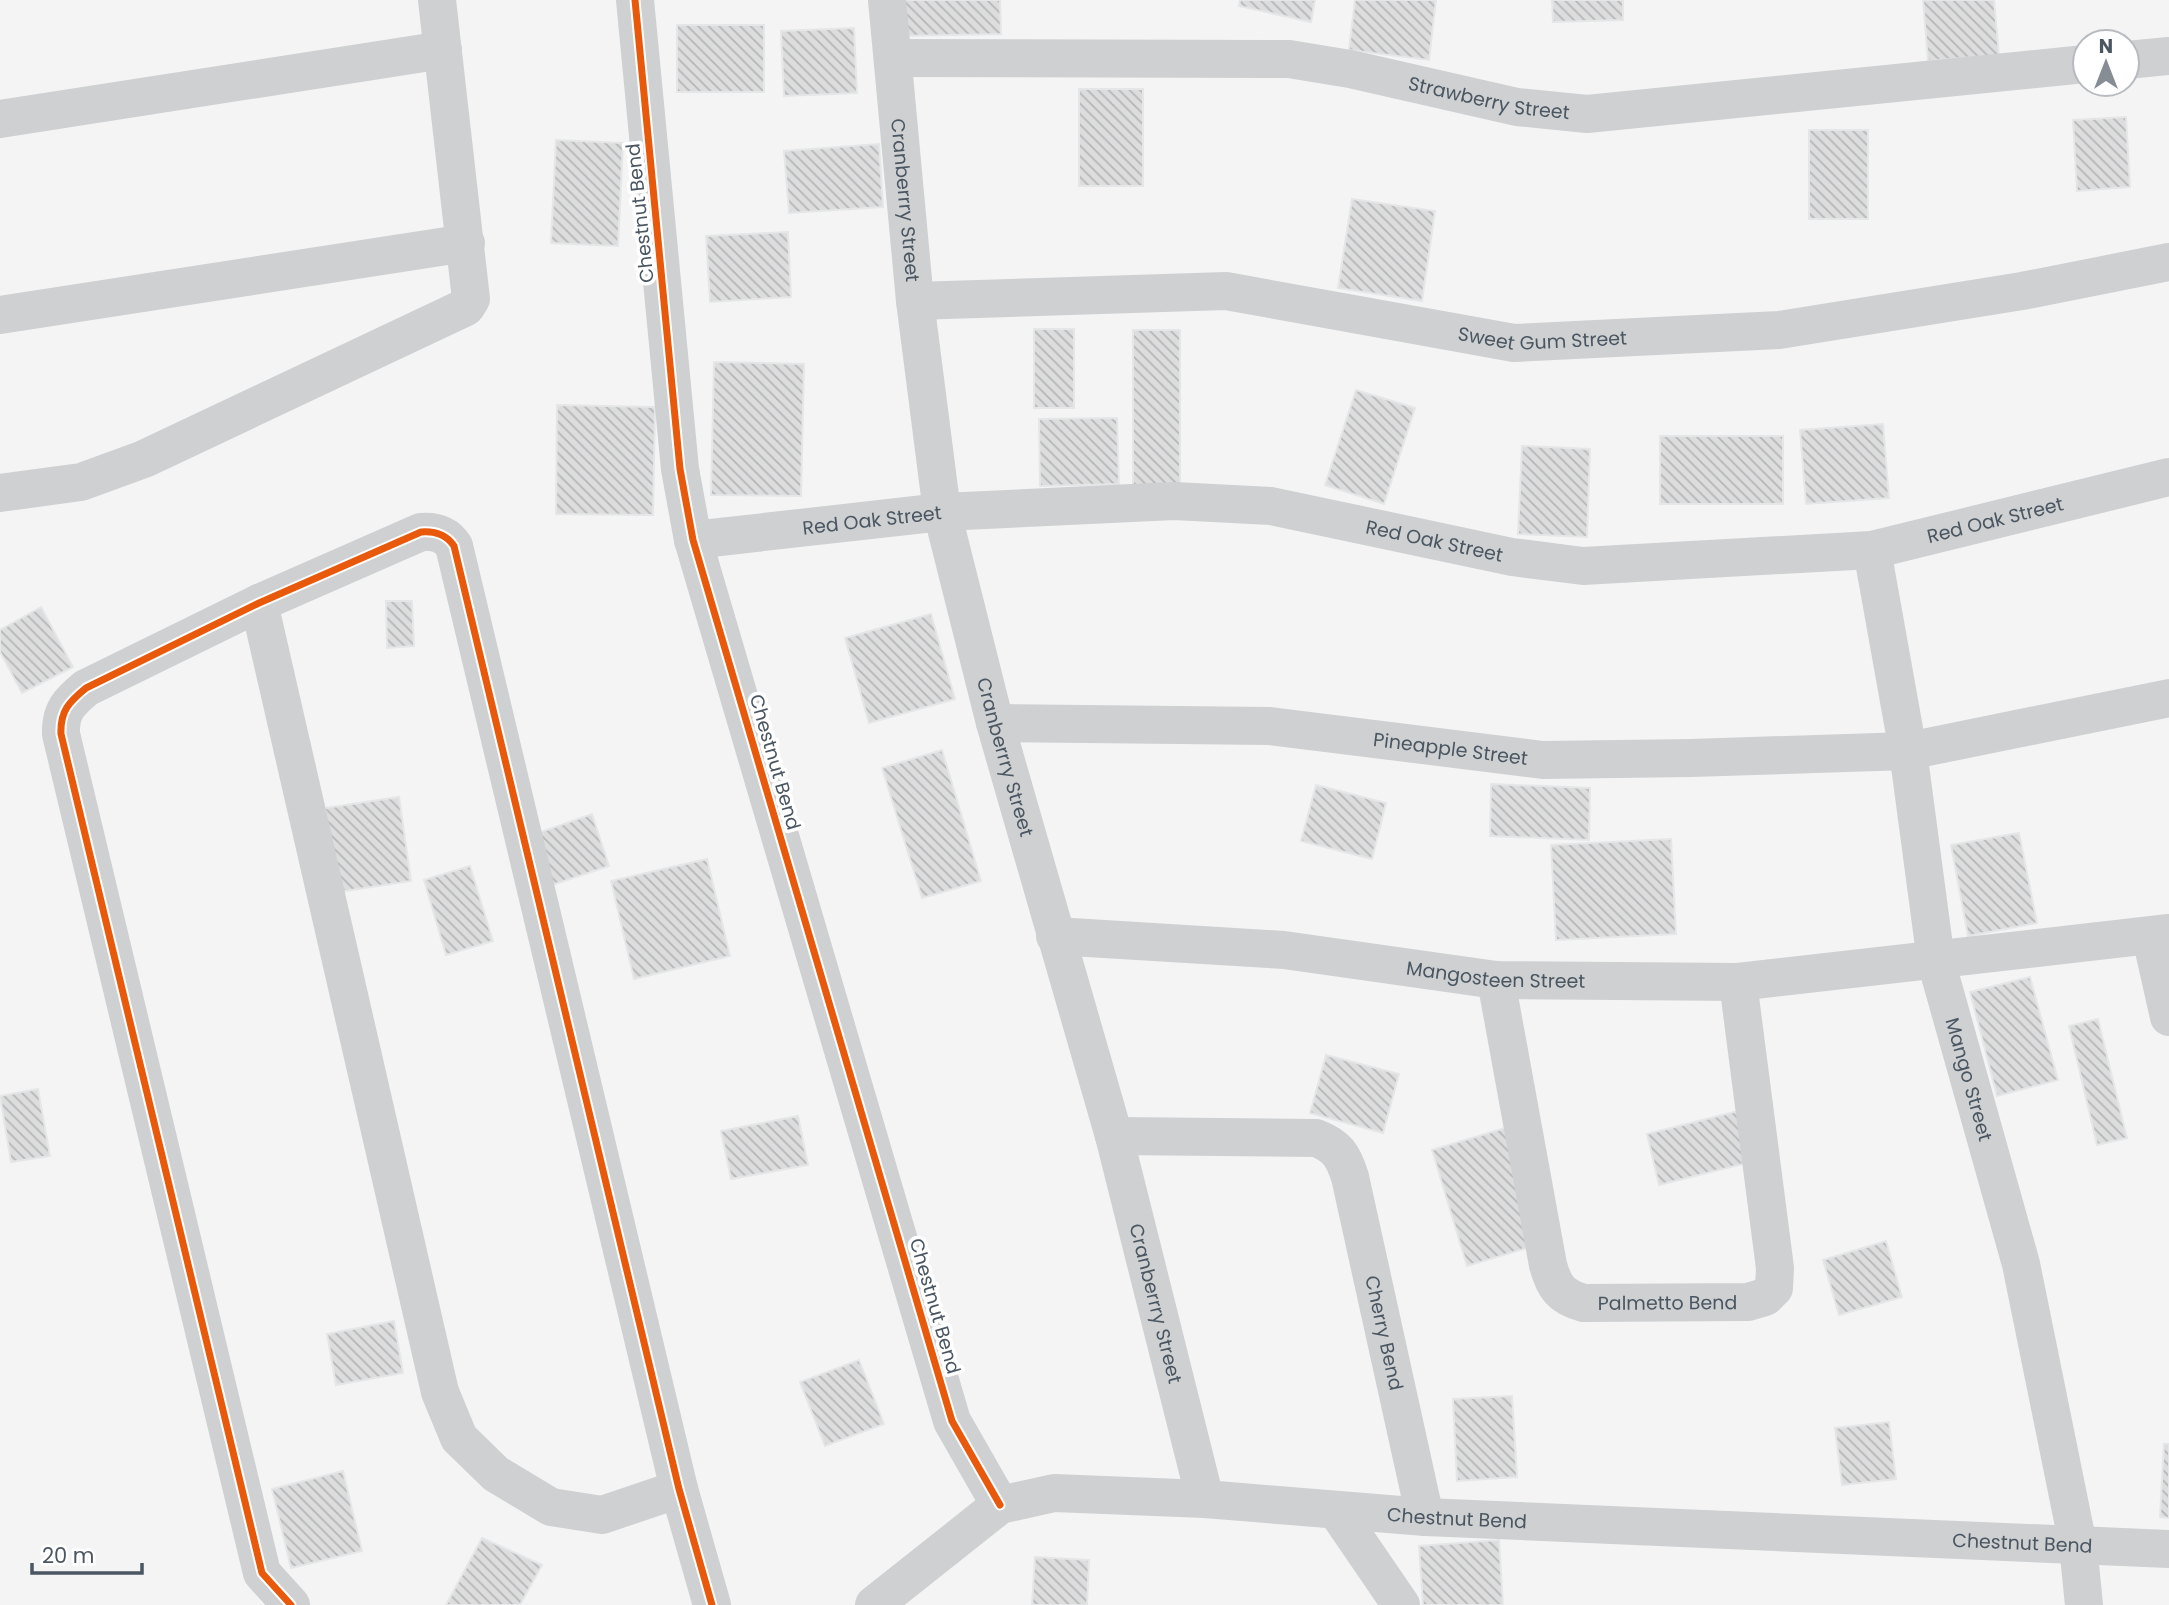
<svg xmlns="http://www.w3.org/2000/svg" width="2169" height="1605" viewBox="0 0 2169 1605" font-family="Poppins,sans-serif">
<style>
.building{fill:url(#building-back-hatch);stroke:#e5e6e7;stroke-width:2}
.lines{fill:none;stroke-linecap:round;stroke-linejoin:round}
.minor{stroke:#ced0d2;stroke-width:38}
.cycleway-casing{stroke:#fff;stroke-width:11}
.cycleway{stroke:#e8590c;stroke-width:7}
.labels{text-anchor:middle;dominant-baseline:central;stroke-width:7;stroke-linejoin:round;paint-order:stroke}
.street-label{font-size:19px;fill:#4a5661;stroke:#fff}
</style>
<defs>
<pattern id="building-back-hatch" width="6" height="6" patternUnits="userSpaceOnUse" patternTransform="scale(1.75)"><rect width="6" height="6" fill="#ddddde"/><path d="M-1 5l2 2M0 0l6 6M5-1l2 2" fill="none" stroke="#b5b6b7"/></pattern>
</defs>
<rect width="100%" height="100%" fill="#f4f4f4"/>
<path class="building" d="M 902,0 L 1000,0 L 1001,34 L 903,36 Z
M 1240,0 L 1315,0 L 1311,22 L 1239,6 Z
M 1355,0 L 1436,0 L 1429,60 L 1349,50 Z
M 1552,0 L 1623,0 L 1623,20 L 1553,22 Z
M 1923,0 L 1994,0 L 1999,55 L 1928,61 Z
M 677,25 L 764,25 L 764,92 L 677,92 Z
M 854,28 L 857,93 L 784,96 L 781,31 Z
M 1079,89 L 1143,89 L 1143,186 L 1079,186 Z
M 2126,117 L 2130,187 L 2077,191 L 2073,120 Z
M 1809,130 L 1868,130 L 1868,219 L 1809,219 Z
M 556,140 L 623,143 L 618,246 L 551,243 Z
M 879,144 L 883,207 L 789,213 L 784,151 Z
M 1352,199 L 1435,211 L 1422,301 L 1338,288 Z
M 788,232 L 791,297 L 710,302 L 706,236 Z
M 1034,329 L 1074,329 L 1074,408 L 1034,408 Z
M 1133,330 L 1180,330 L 1180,485 L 1133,485 Z
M 714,362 L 804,364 L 801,496 L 711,495 Z
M 1356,390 L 1415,408 L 1384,504 L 1325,485 Z
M 557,405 L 655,407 L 653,515 L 556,514 Z
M 1117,418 L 1119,484 L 1040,486 L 1039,419 Z
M 1883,424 L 1889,498 L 1806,504 L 1800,430 Z
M 1660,436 L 1783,436 L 1783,504 L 1660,504 Z
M 1522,446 L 1590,449 L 1587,537 L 1518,534 Z
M 386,601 L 412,601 L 414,646 L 387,648 Z
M 41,607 L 73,667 L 22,693 L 0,652 L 0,630 Z
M 931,614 L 955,699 L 869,723 L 845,638 Z
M 942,750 L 981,881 L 922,898 L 882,768 Z
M 1491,784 L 1590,788 L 1589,840 L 1490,836 Z
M 1316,785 L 1386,803 L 1372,859 L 1301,841 Z
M 399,797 L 411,881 L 338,892 L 325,808 Z
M 592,814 L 609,866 L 552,885 L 535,834 Z
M 2019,833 L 2037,923 L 1968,936 L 1951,845 Z
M 1671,839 L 1676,934 L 1556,940 L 1551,845 Z
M 707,859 L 730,956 L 634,979 L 611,881 Z
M 470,866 L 493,941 L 446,955 L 424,880 Z
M 2030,977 L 2058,1080 L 1997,1096 L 1970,992 Z
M 2098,1019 L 2127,1138 L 2097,1145 L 2069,1026 Z
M 1326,1055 L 1399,1074 L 1383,1133 L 1310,1113 Z
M 38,1089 L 50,1156 L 11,1162 L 0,1096 Z
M 1742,1110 L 1755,1161 L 1659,1185 L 1647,1134 Z
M 798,1116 L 808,1165 L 731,1179 L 721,1131 Z
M 1505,1128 L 1540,1244 L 1467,1266 L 1432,1150 Z
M 1886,1241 L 1902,1297 L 1839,1315 L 1823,1260 Z
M 394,1321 L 403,1373 L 336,1385 L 327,1334 Z
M 859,1360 L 884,1424 L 825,1446 L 800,1382 Z
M 1512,1396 L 1517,1477 L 1457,1481 L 1453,1399 Z
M 1889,1422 L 1896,1479 L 1842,1485 L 1835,1428 Z
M 2164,1444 L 2169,1444 L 2169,1518 L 2160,1517 Z
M 343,1471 L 362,1551 L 291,1568 L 272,1489 Z
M 482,1538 L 542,1565 L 520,1605 L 446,1605 Z
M 1499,1540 L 1503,1605 L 1423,1605 L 1419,1546 Z
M 1035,1557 L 1089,1560 L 1087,1605 L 1032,1605 Z"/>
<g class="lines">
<g class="minor">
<path d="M 635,0 L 680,469 L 693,540 L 952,1421 L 1000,1505"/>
<path id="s1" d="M 887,0 L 915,301 L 942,512 L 995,723 L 1114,1136 L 1205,1499"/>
<path id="s2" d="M 893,58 L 1289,59 L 1350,69 L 1517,107 L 1587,114 L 2085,64"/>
<path d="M 2127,60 L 2169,56"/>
<path d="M 0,119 L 443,50"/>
<path id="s3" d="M 915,301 L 1226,291 L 1514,343 L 1779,330 L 2022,291 L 2169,262"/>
<path d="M 0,315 L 466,243"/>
<path d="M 0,493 L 81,482 L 144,459 L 466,307 L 471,299 L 437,0"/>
<path id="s4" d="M 693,540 L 942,512 L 1174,501 L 1271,506 L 1512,557 L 1583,566 L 1872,550 L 2169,477"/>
<path id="s5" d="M 1872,550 L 1908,751 L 1936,961 L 2021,1264 L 2078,1545 L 2084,1605"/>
<path d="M 259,603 L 440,1392 L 459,1438 L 496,1474 L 551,1507 L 602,1515 L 679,1489"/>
<path id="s6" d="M 995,723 L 1270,726 L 1543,760 L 1691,758 L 1908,751 L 2169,698"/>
<path id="s7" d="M 1055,936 L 1284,950 L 1496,980 L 1738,982 L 2169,933"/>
<path d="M 2151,937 L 2169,1017"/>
<path id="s8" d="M 1496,980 L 1548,1265 C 1554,1287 1561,1297 1584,1303 L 1748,1302 L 1765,1297 L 1774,1288 L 1775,1268 L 1738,982"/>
<path id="s9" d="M 1114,1136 L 1316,1138 C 1337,1146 1343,1155 1350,1177 L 1425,1517"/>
<path d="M 1336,1510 L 1401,1605"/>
<path d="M 291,1605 L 262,1573 L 61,734 C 60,711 69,702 86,688 L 259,603 L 421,532 C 435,531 446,534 454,546 L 679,1489 L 712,1605"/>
<path id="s10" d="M 874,1605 L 1000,1505 L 1054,1493 L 1205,1499 L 1425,1517 L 2169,1549"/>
</g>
<g class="cycleway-casing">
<path id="cycleway" d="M 635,0 L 680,469 L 693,540 L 952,1421 L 1000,1505
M 291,1605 L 262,1573 L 61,734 C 60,711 69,702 86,688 L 259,603 L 421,532 C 435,531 446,534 454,546 L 679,1489 L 712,1605"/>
</g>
<use href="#cycleway" class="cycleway"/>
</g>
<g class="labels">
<g class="street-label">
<text stroke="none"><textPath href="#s2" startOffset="600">Strawberry Street</textPath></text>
<text stroke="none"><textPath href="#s1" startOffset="201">Cranberrry Street</textPath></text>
<text transform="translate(640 213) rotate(-96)">Chestnut Bend</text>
<text stroke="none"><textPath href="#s3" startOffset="632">Sweet Gum Street</textPath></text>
<text stroke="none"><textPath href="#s4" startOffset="180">Red Oak Street</textPath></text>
<text stroke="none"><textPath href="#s4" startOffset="1314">Red Oak Street</textPath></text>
<text stroke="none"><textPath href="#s4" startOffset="747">Red Oak Street</textPath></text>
<text stroke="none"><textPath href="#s6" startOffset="457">Pineapple Street</textPath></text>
<text stroke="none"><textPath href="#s1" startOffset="768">Cranberrry Street</textPath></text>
<text transform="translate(775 762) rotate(74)">Chestnut Bend</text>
<text stroke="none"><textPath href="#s7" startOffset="443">Mangosteen Street</textPath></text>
<text stroke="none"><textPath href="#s5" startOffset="539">Mango Street</textPath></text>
<text stroke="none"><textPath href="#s8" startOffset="429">Palmetto Bend</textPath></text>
<text stroke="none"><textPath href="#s1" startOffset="1335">Cranberrry Street</textPath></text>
<text transform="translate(935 1306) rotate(74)">Chestnut Bend</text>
<text stroke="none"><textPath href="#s9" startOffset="416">Cherry Bend</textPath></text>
<text stroke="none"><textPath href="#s10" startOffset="620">Chestnut Bend</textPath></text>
<text stroke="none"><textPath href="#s10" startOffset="1186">Chestnut Bend</textPath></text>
</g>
</g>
<g transform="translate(2106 63)"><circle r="33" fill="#ffffff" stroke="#b7bbc0" stroke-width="2"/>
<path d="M0-5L12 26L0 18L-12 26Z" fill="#868d94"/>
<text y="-10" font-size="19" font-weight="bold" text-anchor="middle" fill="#4a5661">N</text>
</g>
<path d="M32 1563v10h110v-10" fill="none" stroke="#4a5661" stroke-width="3.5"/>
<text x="42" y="1563" font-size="21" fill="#4a5661" stroke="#ffffff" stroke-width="5" paint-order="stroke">20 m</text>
</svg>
